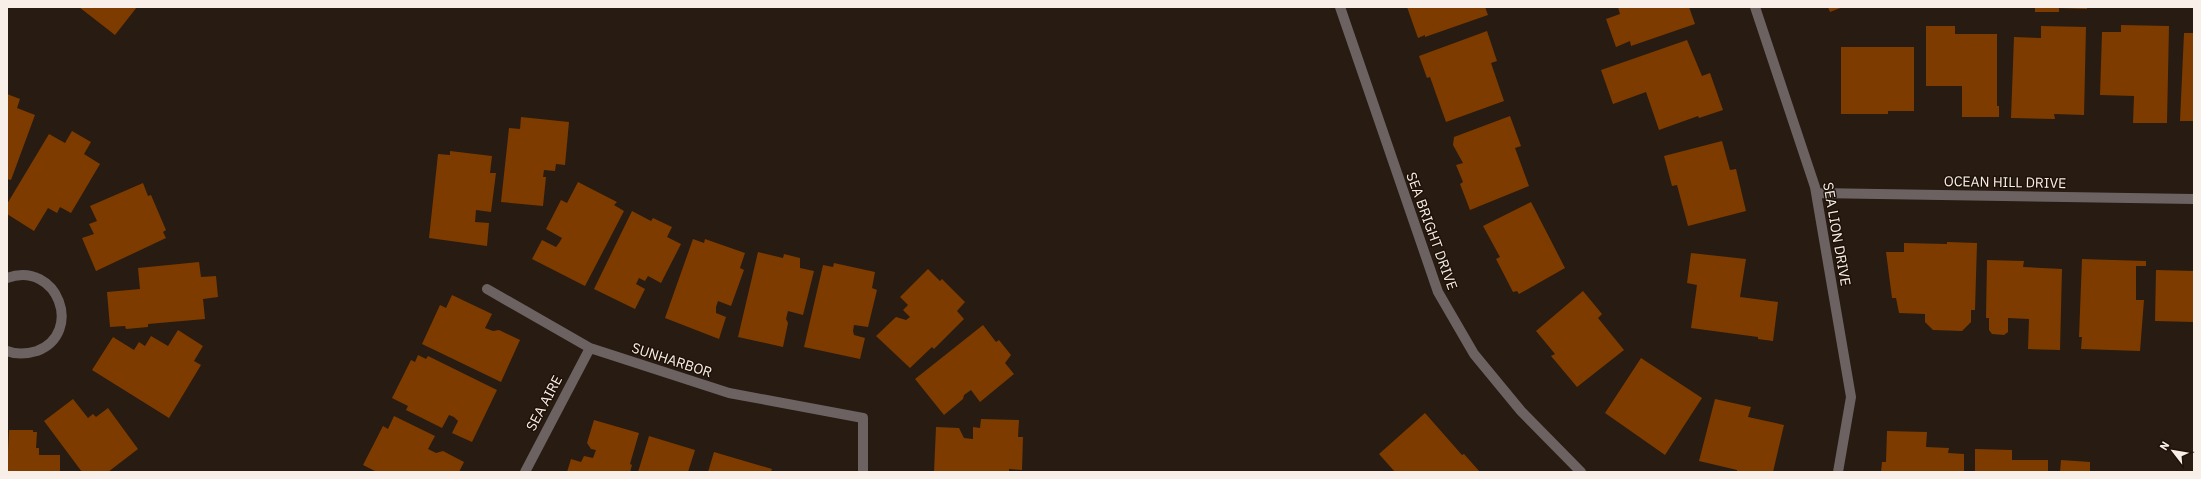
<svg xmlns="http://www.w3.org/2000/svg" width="2201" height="479" viewBox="0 0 2201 479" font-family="'IBM Plex Sans',sans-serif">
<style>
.building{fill:#7d3b00}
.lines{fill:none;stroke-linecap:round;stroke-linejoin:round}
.street{stroke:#6c6262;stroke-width:10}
.labels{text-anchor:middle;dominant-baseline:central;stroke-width:3;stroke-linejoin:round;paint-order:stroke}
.street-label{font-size:14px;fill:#f9efe9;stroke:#1e1208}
</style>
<rect width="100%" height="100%" fill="#281b11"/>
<path class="building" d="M 79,7 L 137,7 L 115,35 Z
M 1407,7 L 1485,7 L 1488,15 L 1425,37 L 1425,35 L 1418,38 Z
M 1618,7 L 1689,7 L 1695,24 L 1631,46 L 1630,41 L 1616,47 L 1606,19 L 1620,14 Z
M 1828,7 L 1843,7 L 1830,12 Z
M 2035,7 L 2087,7 L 2087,9 L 2059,8 L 2059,12 L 2035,12 Z
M 2121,25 L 2169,26 L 2167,123 L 2133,123 L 2134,96 L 2100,95 L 2102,32 L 2121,32 Z
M 1926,26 L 1955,26 L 1955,34 L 1997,34 L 1997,106 L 1999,106 L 1999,117 L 1962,117 L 1962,86 L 1926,86 Z
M 2041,26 L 2086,27 L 2084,115 L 2054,114 L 2055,119 L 2011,118 L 2014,37 L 2041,38 Z
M 1487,31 L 1497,61 L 1491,63 L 1504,101 L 1446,122 L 1430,77 L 1427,78 L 1419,56 Z
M 2184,33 L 2194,33 L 2194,121 L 2180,121 Z
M 1687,40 L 1702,76 L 1710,73 L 1723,110 L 1699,118 L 1698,116 L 1659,130 L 1646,92 L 1613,104 L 1601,70 Z
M 1841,47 L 1914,47 L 1914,111 L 1888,111 L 1888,114 L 1841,114 Z
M 7,94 L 20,99 L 17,108 L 35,115 L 11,180 L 7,179 Z
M 1510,116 L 1521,146 L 1515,148 L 1529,186 L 1470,210 L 1460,184 L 1463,182 L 1456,165 L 1463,163 L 1453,145 L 1454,137 Z
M 521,117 L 569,122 L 565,165 L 556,164 L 555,171 L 544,170 L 543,177 L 546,177 L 543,206 L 501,202 L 509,128 L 520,129 Z
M 72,131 L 91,142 L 84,154 L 100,164 L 71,213 L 60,207 L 57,213 L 48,208 L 34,231 L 7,214 L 7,204 L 49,134 L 65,143 Z
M 1722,141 L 1730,170 L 1736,169 L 1746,211 L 1688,226 L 1677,185 L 1672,186 L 1664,156 Z
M 450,151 L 492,156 L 490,173 L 496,173 L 491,212 L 476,210 L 475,222 L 489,223 L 487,246 L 429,238 L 438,154 L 450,155 Z
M 578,182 L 617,202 L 614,205 L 624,211 L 585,286 L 532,259 L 542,240 L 556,247 L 559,243 L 562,238 L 546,229 L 561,200 L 567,203 Z
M 143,183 L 148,196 L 151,195 L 166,230 L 163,232 L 166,238 L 96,271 L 82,238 L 94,234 L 89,224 L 97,221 L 90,206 Z
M 1531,202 L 1565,268 L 1519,294 L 1517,291 L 1513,292 L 1496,259 L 1500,257 L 1483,226 Z
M 632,211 L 651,221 L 653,218 L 672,227 L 667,237 L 681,244 L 661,283 L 648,276 L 645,281 L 639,278 L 636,284 L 645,289 L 635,309 L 594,289 Z
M 693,239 L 704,243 L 705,239 L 745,253 L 740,268 L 744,270 L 731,306 L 718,301 L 716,307 L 716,313 L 726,317 L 719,339 L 665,318 Z
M 1947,242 L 1977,243 L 1975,310 L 1971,310 L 1971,322 L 1962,331 L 1933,330 L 1925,322 L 1925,314 L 1899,313 L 1896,298 L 1892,298 L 1886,252 L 1904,252 L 1904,243 L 1947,244 Z
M 758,252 L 783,258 L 784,254 L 800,258 L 800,268 L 814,271 L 803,315 L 788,311 L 786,319 L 788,323 L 783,347 L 738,337 Z
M 1691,253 L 1746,259 L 1740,297 L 1778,302 L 1773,341 L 1758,339 L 1758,337 L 1691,328 L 1697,285 L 1687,283 Z
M 2082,259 L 2146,261 L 2146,266 L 2136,266 L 2136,300 L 2144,300 L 2140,351 L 2081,349 L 2082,337 L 2079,337 Z
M 1987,260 L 2024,261 L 2023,267 L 2062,269 L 2060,350 L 2028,349 L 2029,319 L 2008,318 L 2008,332 L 2004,335 L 1992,334 L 1989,330 L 1989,318 L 1986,318 Z
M 199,262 L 201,277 L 216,276 L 218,297 L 203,299 L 205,319 L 148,324 L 148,327 L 126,329 L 125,326 L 110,327 L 107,292 L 140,289 L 138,268 Z
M 834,263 L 875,272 L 872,288 L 877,290 L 868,327 L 854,325 L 853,331 L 854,335 L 865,338 L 860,359 L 804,347 L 823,265 L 833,267 Z
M 928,269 L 940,281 L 942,279 L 965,302 L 957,311 L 964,319 L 934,349 L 932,347 L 910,368 L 876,336 L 896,317 L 906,320 L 910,317 L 903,310 L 908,305 L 900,297 Z
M 2156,270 L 2194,271 L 2194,322 L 2155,321 Z
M 1583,291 L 1602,314 L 1598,318 L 1624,350 L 1577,387 L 1551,356 L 1555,354 L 1536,331 Z
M 452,295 L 492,314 L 485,328 L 493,331 L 499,330 L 520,340 L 501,382 L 422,344 L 440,305 L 446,308 Z
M 983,325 L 996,342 L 999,340 L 1011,355 L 1005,363 L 1014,374 L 980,402 L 971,390 L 964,395 L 963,399 L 944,415 L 915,379 Z
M 178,330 L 203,346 L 194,361 L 201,365 L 169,418 L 92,370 L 113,337 L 134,350 L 139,342 L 145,346 L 151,336 L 168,346 Z
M 418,355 L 426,359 L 428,356 L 497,390 L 472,442 L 452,433 L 458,421 L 454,417 L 449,415 L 442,428 L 406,410 L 408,406 L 392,398 L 411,360 L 415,362 Z
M 1641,358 L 1702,398 L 1665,455 L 1605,413 Z
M 73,399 L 88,418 L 93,414 L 96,417 L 108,408 L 138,449 L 108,472 L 82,472 L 44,421 Z
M 1715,399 L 1751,407 L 1748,417 L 1784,425 L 1773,472 L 1737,472 L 1737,470 L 1699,461 Z
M 1425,413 L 1462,455 L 1464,454 L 1480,472 L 1395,472 L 1379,454 Z
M 394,416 L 435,436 L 428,449 L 436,453 L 443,451 L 464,462 L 459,472 L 377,472 L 363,465 L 383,426 L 388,429 Z
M 981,419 L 1019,420 L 1018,437 L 1023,437 L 1022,470 L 1009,469 L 1009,472 L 934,472 L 936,427 L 959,428 L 964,438 L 973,439 L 973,427 L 980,428 Z
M 594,420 L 639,433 L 630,464 L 632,465 L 630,472 L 567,472 L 571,459 L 581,462 L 584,456 L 593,458 L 596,450 L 591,449 L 587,443 Z
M 9,430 L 33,430 L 33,432 L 37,432 L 36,448 L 39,448 L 39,455 L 60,455 L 60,472 L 7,472 Z
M 1887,431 L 1927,432 L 1926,447 L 1949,448 L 1948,453 L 1964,454 L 1964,472 L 1881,472 L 1882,462 L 1886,462 Z
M 649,436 L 695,450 L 688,472 L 638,472 Z
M 1975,449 L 2012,450 L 2012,460 L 2048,460 L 2048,472 L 1975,472 Z
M 714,452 L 772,469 L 771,472 L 708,472 Z
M 2061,460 L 2090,462 L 2090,472 L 2060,472 Z"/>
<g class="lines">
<path class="street" d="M 1340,7 L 1438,292 L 1474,354 L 1521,411 L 1581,472
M 1755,7 L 1815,187 L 1851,397 L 1838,472
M 1816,193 L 2194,199
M 7,278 C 58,260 84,333 37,351 C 27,354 17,355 7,351
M 487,289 L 590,348 L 729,393 L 863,418 L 863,472
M 525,472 L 590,348"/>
</g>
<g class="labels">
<g class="street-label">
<text transform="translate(2005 182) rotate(1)">OCEAN HILL DRIVE</text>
<text transform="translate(1432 231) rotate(70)">SEA BRIGHT DRIVE</text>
<text transform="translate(1837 234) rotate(80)">SEA LION DRIVE</text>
<text transform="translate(672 360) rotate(18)">SUNHARBOR</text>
<text transform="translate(544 403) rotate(-62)">SEA AIRE</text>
</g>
</g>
<rect width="2201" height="479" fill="none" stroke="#f9efe9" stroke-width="16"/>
<g transform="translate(2173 451) rotate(301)" stroke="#1e1208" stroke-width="3" paint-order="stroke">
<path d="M0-3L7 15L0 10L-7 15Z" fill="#f9efe9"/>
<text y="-6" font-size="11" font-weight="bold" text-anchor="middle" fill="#f9efe9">N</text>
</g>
</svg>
